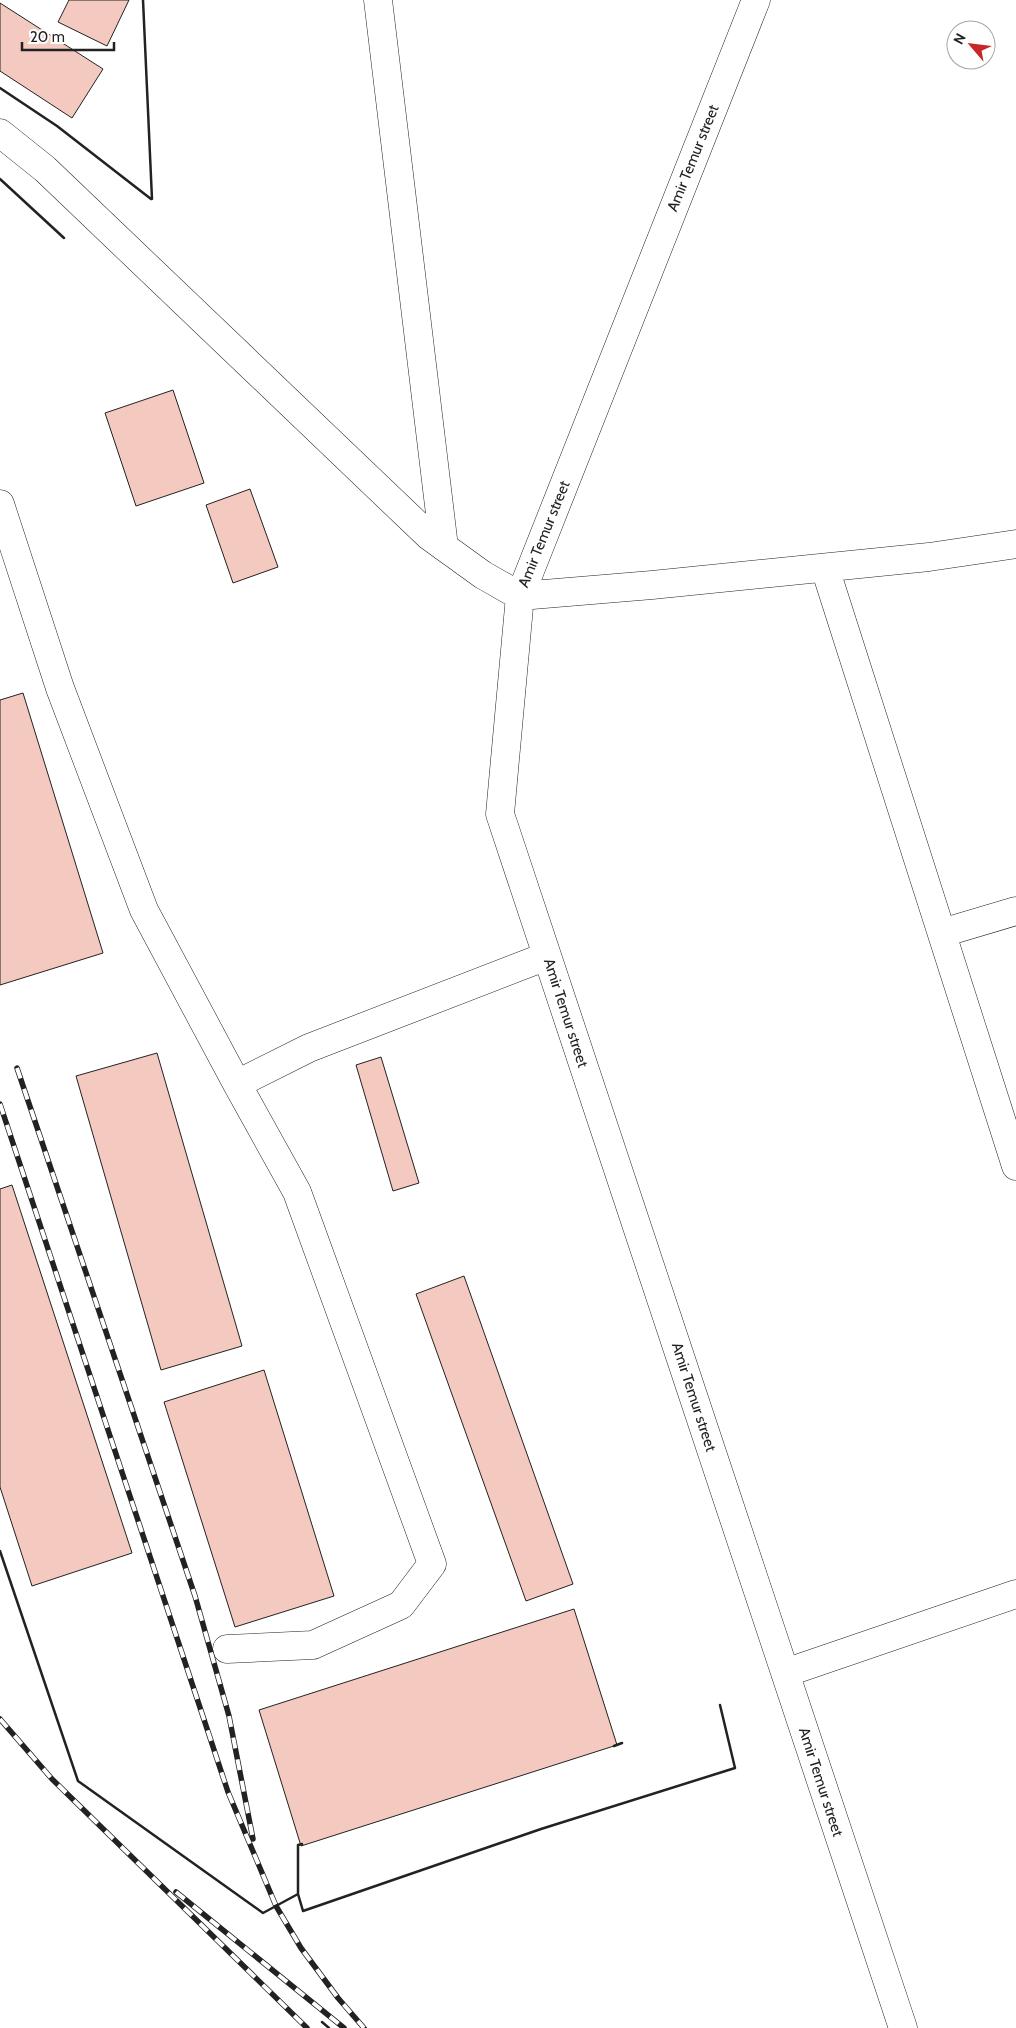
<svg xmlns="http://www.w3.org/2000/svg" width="1016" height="2028" viewBox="0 0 1016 2028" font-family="Cabin,sans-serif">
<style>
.building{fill:#f3c9c0;stroke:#222}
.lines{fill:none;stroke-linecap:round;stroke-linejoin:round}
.minor-casing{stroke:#222;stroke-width:29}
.minor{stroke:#fff;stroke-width:28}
.rail-casing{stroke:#222;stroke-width:5.5}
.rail{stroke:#fff;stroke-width:4;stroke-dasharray:11;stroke-linecap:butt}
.wall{stroke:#222;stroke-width:2.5}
.labels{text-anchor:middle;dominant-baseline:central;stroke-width:4;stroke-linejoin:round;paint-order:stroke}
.street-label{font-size:15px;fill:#222;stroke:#fff}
</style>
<rect width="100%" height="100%" fill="#fff"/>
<path class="building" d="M 69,0 L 129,0 L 107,46 L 58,22 Z
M 0,3 L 103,69 L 72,118 L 0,71 Z
M 173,390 L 204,483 L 136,506 L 105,413 Z
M 250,489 L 278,567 L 233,583 L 206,505 Z
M 23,693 L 103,953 L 0,985 L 0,700 Z
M 157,1053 L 242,1346 L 161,1370 L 76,1076 Z
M 381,1057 L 419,1183 L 393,1191 L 356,1065 Z
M 12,1185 L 132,1553 L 32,1586 L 0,1487 L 0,1189 Z
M 464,1276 L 573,1584 L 526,1601 L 416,1294 Z
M 264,1370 L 334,1596 L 235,1627 L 164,1402 Z
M 574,1609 L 617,1745 L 301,1846 L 259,1710 Z"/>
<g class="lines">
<g class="minor-casing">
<path id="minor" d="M 378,0 L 444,547
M 756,0 L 520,596 L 500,814 L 903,2028
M 0,133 L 45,169 L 429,536 L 483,575 L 520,596 L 652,585 L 929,557 L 1016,544
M 0,504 L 60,688 L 144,910 L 237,1084 L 297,1192 L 432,1564 L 401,1605 L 313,1645 L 227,1649
M 825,568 L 1016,1166
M 942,933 L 1016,911
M 237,1084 L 309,1048 L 547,956
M 785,1673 L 1016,1594"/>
</g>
<use href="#minor" class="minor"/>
<g class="rail-casing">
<path id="rail" d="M 17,1068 L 195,1596 L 229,1716 L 253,1839
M 0,1104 L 228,1792 L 276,1906 L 301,1948 L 338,1998 L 364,2028
M 0,1719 L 52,1779 L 307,2028
M 176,1892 L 344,2028"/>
</g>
<use href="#rail" class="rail"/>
<path class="wall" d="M 143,0 L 152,199
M 0,88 L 57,126 L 151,199
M 0,179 L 64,238
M 0,1551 L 78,1781 L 263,1913 L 298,1894 L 298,1845 L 302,1844
M 614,1746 L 622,1743
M 298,1894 L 303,1911 L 541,1829 L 735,1768 L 720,1705
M 322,2022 L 329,2028"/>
</g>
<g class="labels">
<g class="street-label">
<text transform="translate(693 158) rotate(-68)">Amir Temur street</text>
<text transform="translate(544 534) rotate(-68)">Amir Temur street</text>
<text transform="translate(566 1013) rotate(72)">Amir Temur street</text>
<text transform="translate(694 1397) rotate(72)">Amir Temur street</text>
<text transform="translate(821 1782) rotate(72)">Amir Temur street</text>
</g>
</g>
<g transform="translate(971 45) rotate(298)"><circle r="24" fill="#ffffff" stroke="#a7a7a7"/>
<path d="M0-4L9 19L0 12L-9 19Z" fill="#c62828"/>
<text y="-8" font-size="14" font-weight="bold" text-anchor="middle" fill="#222222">N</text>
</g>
<path d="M22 42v8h92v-8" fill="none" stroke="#222222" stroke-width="2.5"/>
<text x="30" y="42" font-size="15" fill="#222222" stroke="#ffffff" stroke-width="4" paint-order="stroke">20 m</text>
</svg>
